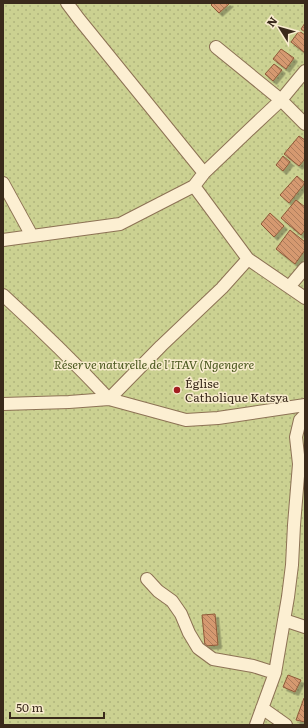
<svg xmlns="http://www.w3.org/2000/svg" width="308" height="728" viewBox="0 0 308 728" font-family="Literata,serif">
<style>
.green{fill:url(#green-dots)}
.building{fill:url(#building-back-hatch);stroke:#8e5938;filter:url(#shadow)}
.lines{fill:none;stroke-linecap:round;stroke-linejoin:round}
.minor-casing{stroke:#8d7255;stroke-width:14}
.minor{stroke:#fcefd2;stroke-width:12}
.poi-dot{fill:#a21e21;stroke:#f9ecce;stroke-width:1.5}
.labels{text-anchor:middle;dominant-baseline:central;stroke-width:3;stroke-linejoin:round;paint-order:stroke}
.park-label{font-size:12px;font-style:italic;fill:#4b591f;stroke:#f9ecce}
.poi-label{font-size:12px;fill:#3a2a1b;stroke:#f9ecce;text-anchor:start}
</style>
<defs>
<pattern id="green-dots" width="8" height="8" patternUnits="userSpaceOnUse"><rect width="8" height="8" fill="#cbd191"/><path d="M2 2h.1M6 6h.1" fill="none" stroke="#afb47c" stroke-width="1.8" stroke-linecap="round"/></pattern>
<pattern id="building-back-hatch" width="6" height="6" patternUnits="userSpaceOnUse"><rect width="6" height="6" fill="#d59970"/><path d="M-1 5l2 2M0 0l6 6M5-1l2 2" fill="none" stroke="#ae7d5b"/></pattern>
<filter id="shadow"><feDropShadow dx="3.5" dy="3.5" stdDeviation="0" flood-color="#0004"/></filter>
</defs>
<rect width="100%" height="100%" fill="#f2e2be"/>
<path class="green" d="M 3,3 L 305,3 L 305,725 L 3,725 Z"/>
<path class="building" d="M 213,3 L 230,3 L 219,13 L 211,5 Z
M 305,23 L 305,32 L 301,29 Z
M 299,31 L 305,35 L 305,53 L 291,42 Z
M 281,49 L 294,58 L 286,69 L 273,59 Z
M 274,64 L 282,70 L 273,81 L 265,74 Z
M 299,136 L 305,140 L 305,159 L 299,166 L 284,154 Z
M 283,156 L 290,162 L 283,171 L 276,165 Z
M 297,176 L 305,183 L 289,203 L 280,195 Z
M 296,200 L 305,207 L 305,230 L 301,235 L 281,218 Z
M 270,213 L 284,226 L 274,237 L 261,224 Z
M 290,230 L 305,242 L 305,250 L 295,264 L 276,249 Z
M 215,614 L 218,645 L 205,646 L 202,615 Z
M 288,675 L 301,680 L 295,692 L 283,687 Z
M 304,698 L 305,698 L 305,722 L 296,720 Z"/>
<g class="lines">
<g class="minor-casing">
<path id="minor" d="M 67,3 L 79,19 L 204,173
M 216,47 L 281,100 L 305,124
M 3,183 L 32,236
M 194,186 L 248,259
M 3,240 L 120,224 L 194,186 L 204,173 L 249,130 L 281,100 L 305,71
M 289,287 L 305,268
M 3,295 C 39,328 75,363 109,399
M 109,399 L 161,346 L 222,288 L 248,259 L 305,298
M 3,404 L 69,402 L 109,399 L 186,420 L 218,418 L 305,405
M 147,579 L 158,591 L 172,601 L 181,614 L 189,633 L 198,648 L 213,659 L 253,666 L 275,673
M 284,620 L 305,627
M 262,708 L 286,725
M 256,725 L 275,673 L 288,597 L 292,565 L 294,525 L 299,464 L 296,437 L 300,420 L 305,415"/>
</g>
<use href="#minor" class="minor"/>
</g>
<circle class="poi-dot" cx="177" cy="390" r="4"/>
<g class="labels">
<g class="park-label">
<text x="154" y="364">Réserve naturelle de l'ITAV (Ngengere</text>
</g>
<g class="poi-label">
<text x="185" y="383">Église<tspan x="185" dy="14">Catholique Katsya</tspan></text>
</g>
</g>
<rect width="308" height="728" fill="none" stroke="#3a2a1b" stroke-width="8"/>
<g transform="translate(280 28) rotate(307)" stroke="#f9ecce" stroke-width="3" paint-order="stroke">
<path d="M0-3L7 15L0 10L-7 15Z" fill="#3a2a1b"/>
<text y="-6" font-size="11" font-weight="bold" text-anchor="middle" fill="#3a2a1b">N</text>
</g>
<path d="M10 712v6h94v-6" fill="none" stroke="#3a2a1b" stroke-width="2"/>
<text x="16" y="712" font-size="12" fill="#3a2a1b" stroke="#f9ecce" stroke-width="3" paint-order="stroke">50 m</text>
</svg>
